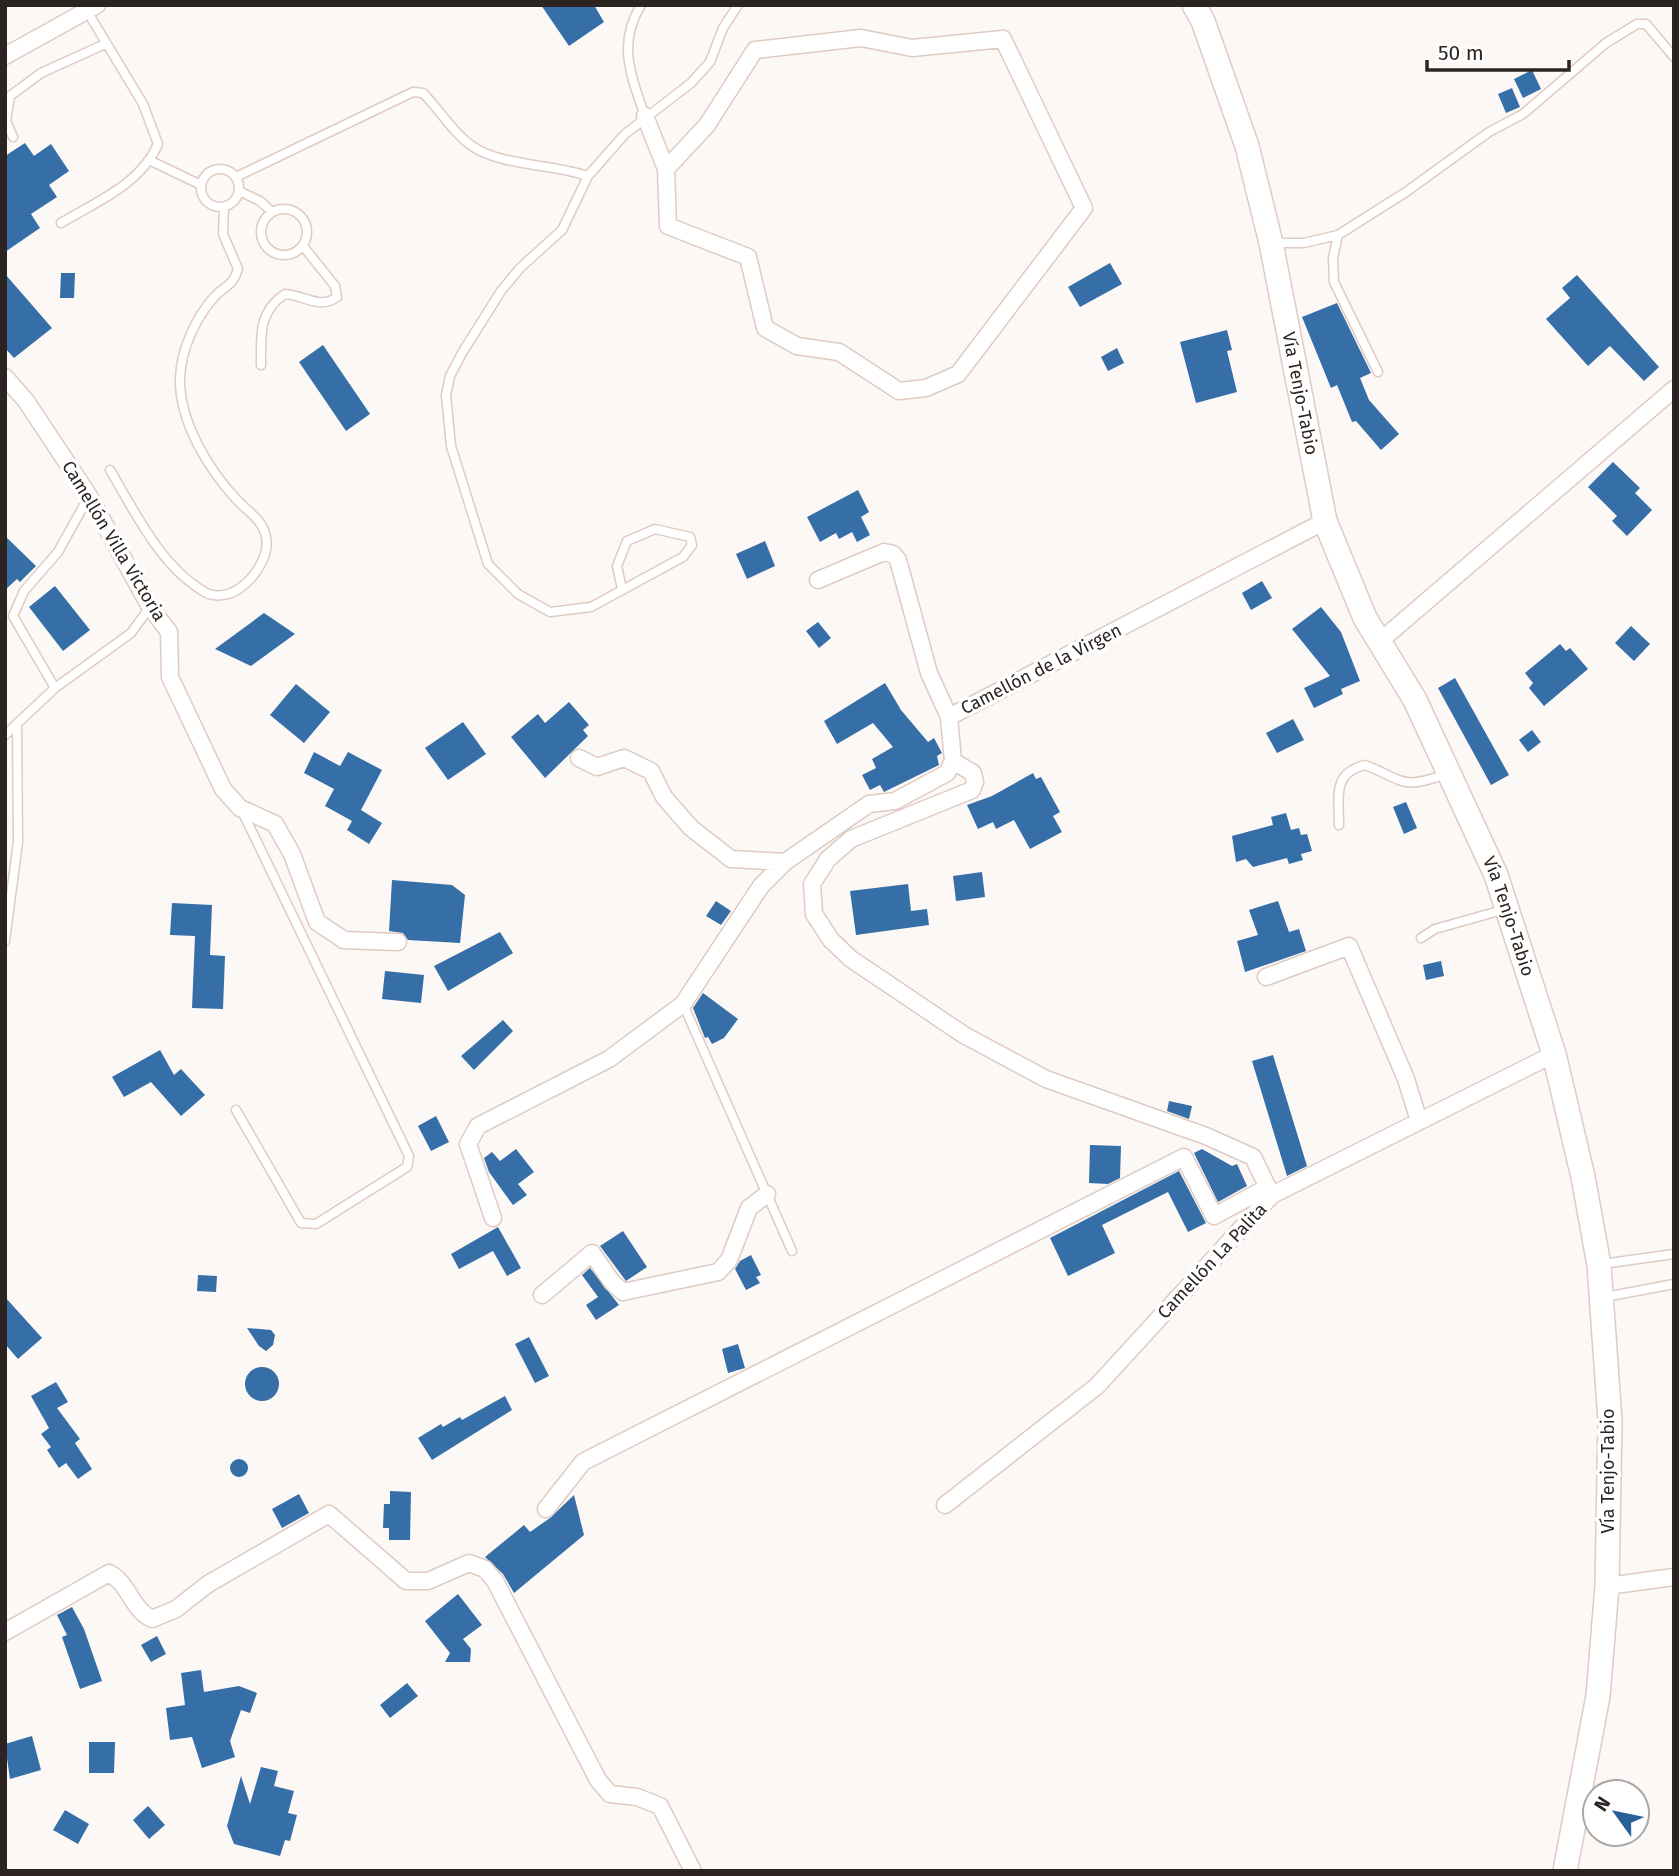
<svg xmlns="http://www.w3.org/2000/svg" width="1679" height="1876" viewBox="0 0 1679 1876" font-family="'Fira Sans',sans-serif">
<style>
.building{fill:#366ea8}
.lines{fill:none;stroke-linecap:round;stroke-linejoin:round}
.service-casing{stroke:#dfcbc2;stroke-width:11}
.minor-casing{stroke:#dfcbc2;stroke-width:19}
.secondary-casing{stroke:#dfcbc2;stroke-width:26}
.service{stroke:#fff;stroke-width:8}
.minor{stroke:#fff;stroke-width:16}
.secondary{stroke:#fff;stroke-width:23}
.labels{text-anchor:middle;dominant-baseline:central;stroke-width:7;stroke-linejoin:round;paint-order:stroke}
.street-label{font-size:18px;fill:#2c2421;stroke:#fff}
</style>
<rect width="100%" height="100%" fill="#fcf8f6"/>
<path class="building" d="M 541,5 L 594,5 L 604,22 L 569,46 Z
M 1532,70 L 1541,89 L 1523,98 L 1514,79 Z
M 1512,88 L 1520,107 L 1506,113 L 1498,94 Z
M 25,143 L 34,156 L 51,144 L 69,171 L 49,185 L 57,197 L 31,214 L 40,228 L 5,252 L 5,156 Z
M 1110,263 L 1122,284 L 1080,307 L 1068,287 Z
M 61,273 L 75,273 L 74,298 L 60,298 Z
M 5,274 L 52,328 L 14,358 L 5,348 Z
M 1577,275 L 1659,367 L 1644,381 L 1610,346 L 1588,366 L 1546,319 L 1570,298 L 1562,288 Z
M 1337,303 L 1371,373 L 1360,378 L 1369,400 L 1399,434 L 1381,450 L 1356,421 L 1352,422 L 1337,385 L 1331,388 L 1302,317 Z
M 1227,330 L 1232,350 L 1227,351 L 1237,392 L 1196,403 L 1180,342 Z
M 323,345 L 370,414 L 346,431 L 299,362 Z
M 1117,348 L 1124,363 L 1108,371 L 1101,357 Z
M 1613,462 L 1640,488 L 1635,493 L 1652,510 L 1627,536 L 1612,521 L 1617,516 L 1588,487 Z
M 858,490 L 869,512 L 861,517 L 870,535 L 857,542 L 852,532 L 839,539 L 836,533 L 820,542 L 807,517 Z
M 5,536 L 36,566 L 20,582 L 17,579 L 5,590 Z
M 765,541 L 775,566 L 747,579 L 736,554 Z
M 1262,581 L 1272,598 L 1251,610 L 1242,593 Z
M 55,586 L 90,630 L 63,651 L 29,607 Z
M 1321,607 L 1341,632 L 1360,681 L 1341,689 L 1343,694 L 1314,708 L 1304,688 L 1330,676 L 1292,629 Z
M 264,613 L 295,634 L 251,666 L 215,649 Z
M 818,622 L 831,638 L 819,648 L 806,631 Z
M 1631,626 L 1650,644 L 1634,661 L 1615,643 Z
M 1560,644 L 1566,651 L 1570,648 L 1588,669 L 1544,706 L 1529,688 L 1533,683 L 1525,673 Z
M 1455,678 L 1509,775 L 1491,785 L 1438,688 Z
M 885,683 L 901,710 L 928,742 L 934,738 L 942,753 L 937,756 L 939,765 L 884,792 L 880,785 L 870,790 L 862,775 L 876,768 L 872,759 L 893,747 L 873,723 L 837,744 L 824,721 Z
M 296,684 L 330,712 L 304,743 L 270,715 Z
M 569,702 L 589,725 L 583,730 L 588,736 L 545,778 L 511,737 L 538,714 L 545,723 Z
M 1293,719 L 1304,740 L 1277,753 L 1266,733 Z
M 463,722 L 486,754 L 448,780 L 425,748 Z
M 1532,730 L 1541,742 L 1528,752 L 1519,740 Z
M 314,752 L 340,766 L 348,752 L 382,770 L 361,810 L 382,823 L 369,844 L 347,830 L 352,821 L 325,806 L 334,789 L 304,773 Z
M 1033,773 L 1036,779 L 1041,777 L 1060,812 L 1053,816 L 1062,832 L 1030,849 L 1014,820 L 996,829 L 993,822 L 978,829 L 967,805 L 992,796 Z
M 1406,802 L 1417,828 L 1404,834 L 1393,807 Z
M 1286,813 L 1291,830 L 1299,828 L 1301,835 L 1307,834 L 1312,851 L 1301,854 L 1303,860 L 1289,864 L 1287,858 L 1253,867 L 1246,859 L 1236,862 L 1232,836 L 1273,825 L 1271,817 Z
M 982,872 L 985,897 L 956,901 L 953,876 Z
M 392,880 L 452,885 L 465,895 L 460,943 L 408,940 L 403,933 L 389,931 Z
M 908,884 L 911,911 L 927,909 L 929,925 L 856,935 L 850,891 Z
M 716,901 L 731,911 L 721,925 L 706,916 Z
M 1278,901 L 1289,932 L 1299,929 L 1306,951 L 1245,972 L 1237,941 L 1258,935 L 1249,910 Z
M 172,903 L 212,905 L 210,955 L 225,956 L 223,1009 L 192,1008 L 195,936 L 170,935 Z
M 500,932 L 513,953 L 448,991 L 434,966 Z
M 1441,961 L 1444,976 L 1426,980 L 1423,965 Z
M 385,971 L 424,975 L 421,1003 L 382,999 Z
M 703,993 L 738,1019 L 724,1038 L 712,1044 L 708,1037 L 705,1038 L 693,1008 Z
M 503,1020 L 513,1031 L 474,1070 L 461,1056 Z
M 160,1050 L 174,1075 L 181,1069 L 205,1095 L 181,1116 L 151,1082 L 124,1097 L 112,1077 Z
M 1273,1055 L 1307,1166 L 1287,1176 L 1252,1061 Z
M 1169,1101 L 1192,1106 L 1189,1119 L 1167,1111 Z
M 436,1116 L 449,1142 L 431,1151 L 418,1126 Z
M 1090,1145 L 1121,1146 L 1120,1178 L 1108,1184 L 1089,1183 Z
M 516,1149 L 534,1172 L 518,1184 L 527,1195 L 513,1205 L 489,1172 L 484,1158 L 492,1152 L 500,1161 Z
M 1202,1149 L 1232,1166 L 1237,1164 L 1247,1186 L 1218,1202 L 1194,1153 Z
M 1179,1171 L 1206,1223 L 1188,1232 L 1168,1192 L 1102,1225 L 1115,1253 L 1068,1276 L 1050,1238 Z
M 498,1227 L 521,1268 L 507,1276 L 493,1251 L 459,1269 L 451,1254 Z
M 623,1231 L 647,1267 L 626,1281 L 600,1246 Z
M 751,1255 L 761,1275 L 756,1277 L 760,1283 L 746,1290 L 735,1269 L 740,1261 Z
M 590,1268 L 619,1305 L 596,1320 L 586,1305 L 598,1297 L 582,1275 Z
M 198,1275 L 217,1276 L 216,1292 L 197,1291 Z
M 5,1297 L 42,1338 L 18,1359 L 5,1344 Z
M 247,1328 L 271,1330 L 275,1335 L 273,1345 L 266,1351 L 259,1346 Z
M 529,1337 L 549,1376 L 535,1383 L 515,1344 Z
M 738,1344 L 745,1368 L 728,1373 L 722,1349 Z
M245 1384a17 17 0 1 1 34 0a17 17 0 1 1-34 0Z
M 56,1382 L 68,1402 L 57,1408 L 80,1439 L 75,1443 L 92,1469 L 78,1479 L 66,1463 L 59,1468 L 47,1450 L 51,1447 L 41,1434 L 49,1428 L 31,1396 Z
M 505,1396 L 512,1410 L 432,1460 L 418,1438 L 441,1424 L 443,1427 L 460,1417 L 462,1420 Z
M230 1468a9 9 0 1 1 18 0a9 9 0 1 1-18 0Z
M 390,1491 L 411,1492 L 410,1540 L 389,1540 L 389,1528 L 383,1528 L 384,1504 L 390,1504 Z
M 299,1494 L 309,1513 L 282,1528 L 272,1509 Z
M 574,1495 L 584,1535 L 514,1593 L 503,1574 L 485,1557 L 524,1525 L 530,1532 L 550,1518 Z
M 458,1594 L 482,1625 L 463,1639 L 471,1649 L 470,1662 L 445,1662 L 450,1653 L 425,1621 Z
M 72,1607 L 84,1629 L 102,1681 L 80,1689 L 62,1637 L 67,1635 L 57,1615 Z
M 157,1636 L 166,1654 L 151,1662 L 141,1645 Z
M 201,1670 L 204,1692 L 239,1686 L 257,1693 L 250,1713 L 241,1710 L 230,1741 L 235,1757 L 202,1768 L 192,1737 L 170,1740 L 166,1708 L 185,1705 L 181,1673 Z
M 407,1683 L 418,1696 L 390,1718 L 380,1705 Z
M 32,1736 L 41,1770 L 10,1779 L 5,1744 Z
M 89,1742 L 115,1742 L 114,1773 L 89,1773 Z
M 261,1767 L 278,1771 L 274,1786 L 294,1791 L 288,1813 L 297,1815 L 290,1841 L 285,1840 L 280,1856 L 234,1844 L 227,1826 L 241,1776 L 250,1804 Z
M 148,1806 L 165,1825 L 149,1839 L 133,1820 Z
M 65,1810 L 89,1824 L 78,1844 L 53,1830 Z"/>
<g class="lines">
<g class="service-casing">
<path id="service" d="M 641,5 C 617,44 631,76 645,116
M 13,137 L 6,121 L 10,96 L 41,73 L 105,44
M 151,161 L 201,185
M201 188a19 19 0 1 1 38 0a19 19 0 1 1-38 0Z
M 236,177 L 413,92 L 423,93 C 440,110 452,132 472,146 C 500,166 554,164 588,176
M 239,191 L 260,201 L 272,212
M261 232a23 23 0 1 1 46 0a23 23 0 1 1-46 0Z
M 61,223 C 96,202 141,184 158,144 L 143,104 L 87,11
M 1338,235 L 1333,258 L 1334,282 L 1378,372
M 1274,243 L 1304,243 L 1338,235 L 1406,192 L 1489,132 L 1523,114 L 1606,43 L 1637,24 L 1646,24 L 1674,57
M 261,365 C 261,335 258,312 285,294 C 304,295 320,310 337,297 L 335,286 L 303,246
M 110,470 C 135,512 160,565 203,591 C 213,598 227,596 237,590 C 253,580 270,557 266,537 C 263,520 248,512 237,500 C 208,469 179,421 180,378 C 181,349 196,317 215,296 C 227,284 232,287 238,269 L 223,234 L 224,207
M 622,589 L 617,566 L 627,541 L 655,529 L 690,537 L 692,545 L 683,557 L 591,607 L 550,612 L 518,594 L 488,564 L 451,446 L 446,395 L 450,376 L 462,353 L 501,291 L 520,268 L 562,230 L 588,176 L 625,134 L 691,83 L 710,62 L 723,28 L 738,5
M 55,688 L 13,616 L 24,591 L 58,552 L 89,496
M 5,735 L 55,688 L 131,633 L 150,607
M 1339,825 C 1339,797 1332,773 1365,765 C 1406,781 1400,790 1447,774
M 1421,938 L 1435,929 L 1506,909
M 5,941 L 18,842 L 17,725
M 683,1004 L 792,1251
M 236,1110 L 301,1223 L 316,1224 L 407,1167 L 409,1156 L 242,811
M 1602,1264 L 1674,1254
M 1605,1297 L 1674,1284"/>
</g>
<g class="minor-casing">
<path id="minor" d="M 5,56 L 97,5
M 645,116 L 666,169 L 668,226 L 748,257 L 765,328 L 797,346 L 839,352 L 899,391 L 926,388 L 958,374 L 1084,208 L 1003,39 L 912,48 L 861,38 L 755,50 L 707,125 L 666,169
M 5,377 L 26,401 L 89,496 L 150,607 L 169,632 L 170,677 L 223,789 L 240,808 L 275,824 L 292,854 L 317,922 L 344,940 L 398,942
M 1379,642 L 1674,389
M 949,717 L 1325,521
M 579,758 L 597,767 L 624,758 L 651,771 L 664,797 L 691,828 L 731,859 L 785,862
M 953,761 L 973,773 L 975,782 L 972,790 L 851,839 L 828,859 L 812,884 L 814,914 L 831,940 L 851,959 L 964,1035 L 1046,1079 L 1206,1136 L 1253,1157 L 1271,1194
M 1266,977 L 1349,946 L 1406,1079 L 1419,1121
M 493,1218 L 468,1144 L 478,1126 L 609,1059 L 683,1004 L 761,886 L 785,862 L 869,804 L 895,801 L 947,773 L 953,761 L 949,717 L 929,673 L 898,560 L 893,554 L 884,552 L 818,580
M 542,1295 L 592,1253 L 612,1282 L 623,1292 L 718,1272 L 729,1260 L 749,1208 L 767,1194
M 945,1505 L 1097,1386 L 1272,1195 L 1554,1054
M 546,1509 L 583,1462 L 1184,1157 L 1214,1216 L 1268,1187
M 1607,1586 L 1674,1577
M 5,1632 L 109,1573 C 129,1583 131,1609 152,1619 L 176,1609 L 208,1584 L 329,1514 L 406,1581 L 428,1581 L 469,1563 L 485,1569 L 495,1581 L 598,1780 L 610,1794 L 637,1797 L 660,1806 L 693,1871"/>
</g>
<g class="secondary-casing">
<g id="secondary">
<path id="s1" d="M 1194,5 L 1203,21 L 1247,146 L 1271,243 L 1325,521 L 1365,618 L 1415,700 L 1496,875 L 1554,1054 L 1583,1177 L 1599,1265 L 1610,1421 L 1607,1586 L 1598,1696 L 1565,1871"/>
</g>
</g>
<use href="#service" class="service"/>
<use href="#minor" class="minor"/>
<use href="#secondary" class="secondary"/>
</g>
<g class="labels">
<g class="street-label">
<text stroke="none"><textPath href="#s1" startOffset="404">Vía Tenjo-Tabio</textPath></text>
<text transform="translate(114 541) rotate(59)">Camellón Villa Victoria</text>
<text transform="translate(1041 669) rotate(-27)">Camellón de la Virgen</text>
<text stroke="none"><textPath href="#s1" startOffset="971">Vía Tenjo-Tabio</textPath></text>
<text transform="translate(1212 1261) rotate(-47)">Camellón La Palita</text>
<text transform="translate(1608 1471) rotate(-90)">Vía Tenjo-Tabio</text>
</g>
</g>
<rect width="1679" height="1876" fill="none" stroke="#2c2421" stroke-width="14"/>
<g transform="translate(1616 1813) rotate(303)"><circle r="33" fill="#ffffff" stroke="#aba7a6" stroke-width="2"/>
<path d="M0-5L12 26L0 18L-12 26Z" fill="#286098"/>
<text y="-10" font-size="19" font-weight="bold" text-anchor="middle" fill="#2c2421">N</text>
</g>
<path d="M1427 60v10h142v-10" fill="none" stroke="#2c2421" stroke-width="3.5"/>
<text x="1438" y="60" font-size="21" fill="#2c2421" stroke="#ffffff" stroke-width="5" paint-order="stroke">50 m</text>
</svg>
